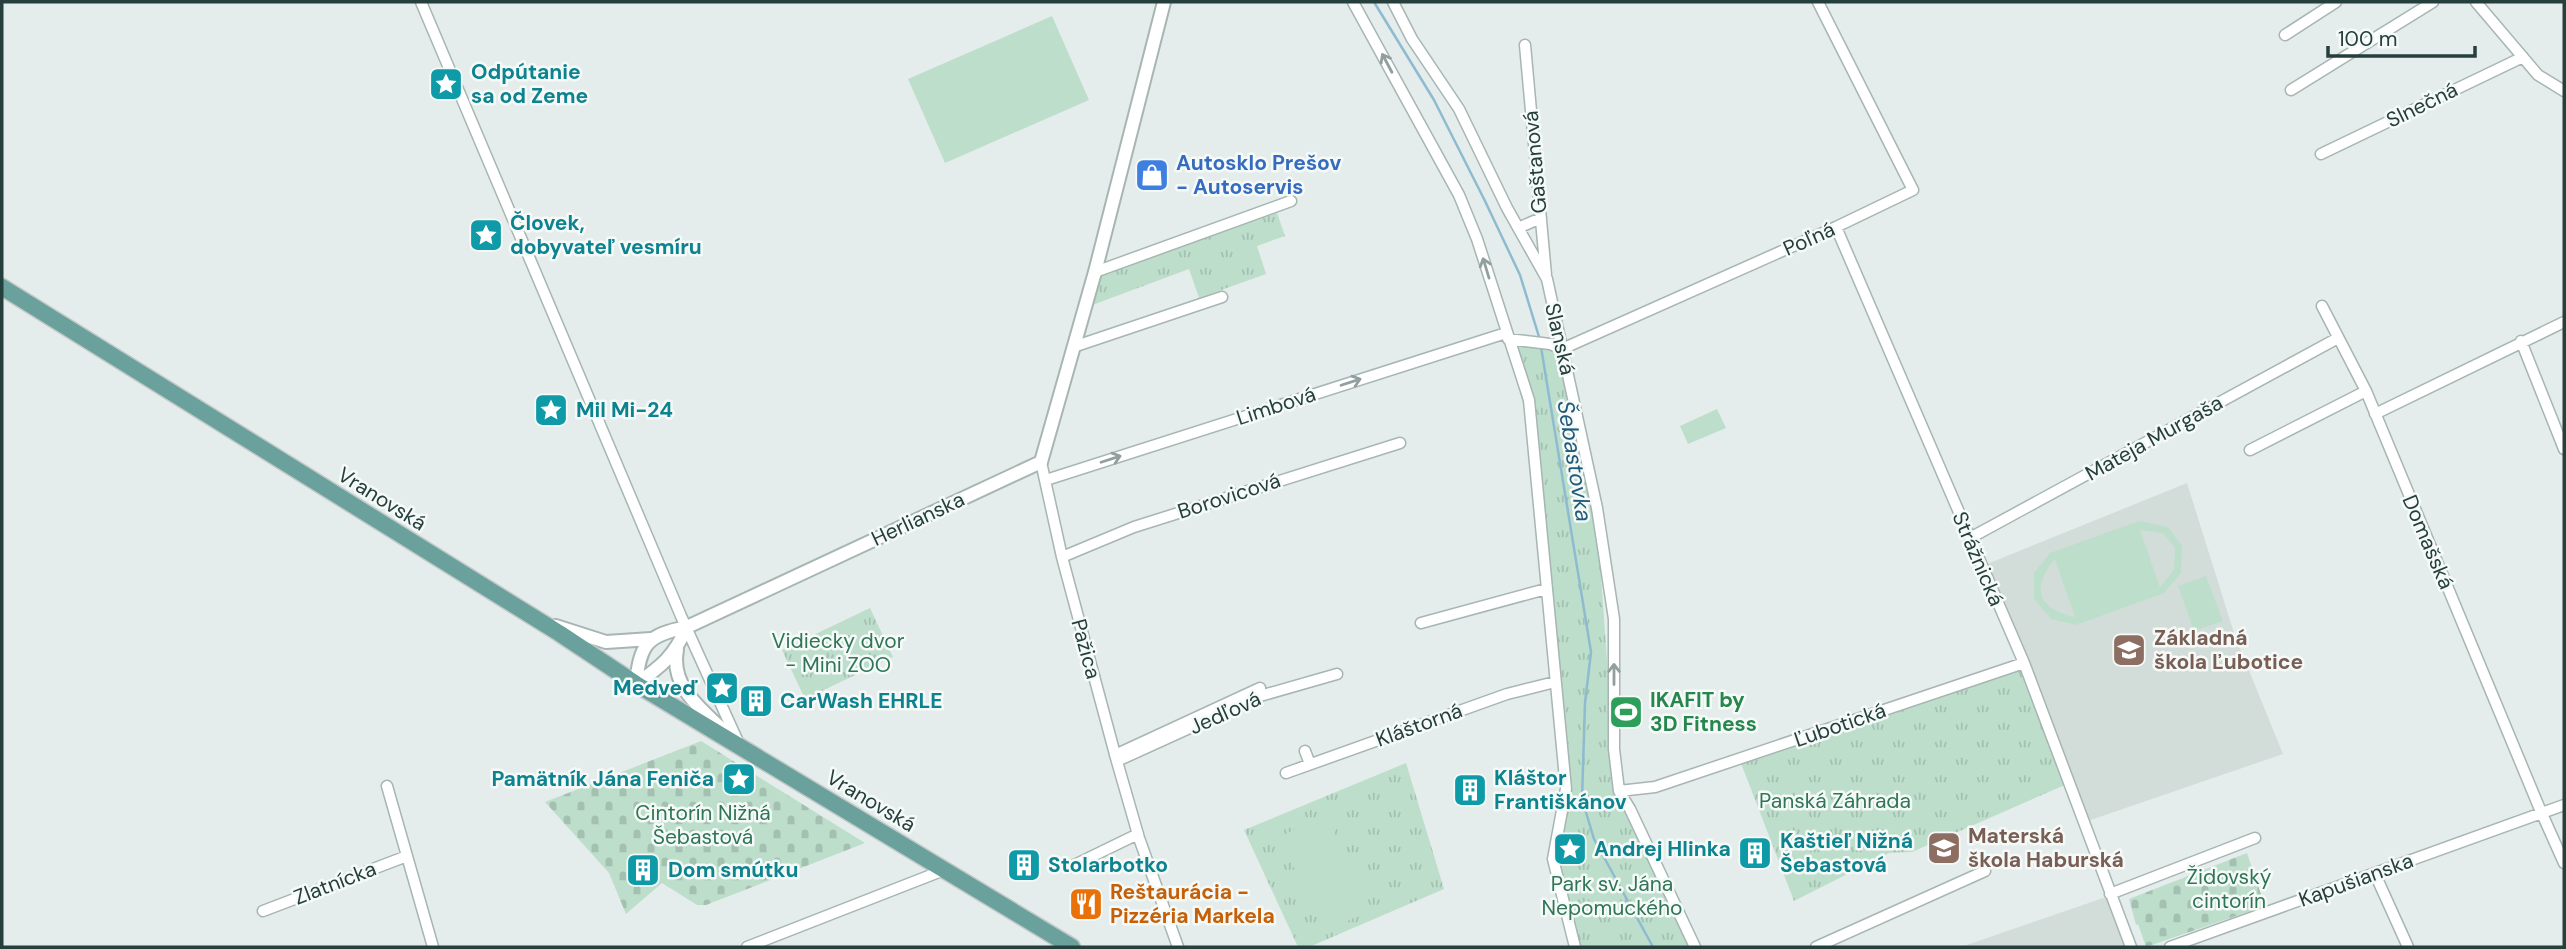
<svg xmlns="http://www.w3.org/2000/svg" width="2566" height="949" viewBox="0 0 2566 949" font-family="'DM Sans',sans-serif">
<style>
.built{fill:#d2ddda}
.grass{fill:url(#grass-tufts)}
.cemetery{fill:url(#cemetery-stones)}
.pitch{fill:#bedecc;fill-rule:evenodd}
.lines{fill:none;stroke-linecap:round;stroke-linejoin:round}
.stream{stroke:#8ebbd0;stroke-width:2.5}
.minor-casing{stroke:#a7b5b3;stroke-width:13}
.tertiary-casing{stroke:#a7b5b3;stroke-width:16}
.primary-casing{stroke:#c2c9c8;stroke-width:19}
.minor{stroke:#fff;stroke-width:10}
.tertiary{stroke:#fff;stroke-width:12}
.primary{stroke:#6aa19d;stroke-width:16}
.oneway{stroke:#929f9e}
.labels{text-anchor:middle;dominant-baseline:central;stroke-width:5;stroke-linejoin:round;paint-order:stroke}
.culture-label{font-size:21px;font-weight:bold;fill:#0d838f;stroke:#f5faf8;text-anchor:start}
.street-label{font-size:21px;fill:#243f3c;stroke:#f5faf8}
.shop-label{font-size:21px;font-weight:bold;fill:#366cbe;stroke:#f5faf8;text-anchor:start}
.education-label{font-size:21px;font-weight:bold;fill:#785e54;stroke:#f5faf8;text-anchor:start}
.park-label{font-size:21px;fill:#2f7556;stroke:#f5faf8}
.leisure-label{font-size:21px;font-weight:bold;fill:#27864d;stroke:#f5faf8;text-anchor:start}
.food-label{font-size:21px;font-weight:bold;fill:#c56008;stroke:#f5faf8;text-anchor:start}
.water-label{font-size:23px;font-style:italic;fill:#1f5b79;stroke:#f5faf8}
</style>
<defs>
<pattern id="grass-tufts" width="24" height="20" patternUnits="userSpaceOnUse" patternTransform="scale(1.75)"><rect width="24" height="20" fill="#bedecc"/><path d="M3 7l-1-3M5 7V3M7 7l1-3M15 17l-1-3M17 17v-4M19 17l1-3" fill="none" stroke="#a3c0b0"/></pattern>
<pattern id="cemetery-stones" width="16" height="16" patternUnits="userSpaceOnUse" patternTransform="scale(1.75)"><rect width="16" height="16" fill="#bedecc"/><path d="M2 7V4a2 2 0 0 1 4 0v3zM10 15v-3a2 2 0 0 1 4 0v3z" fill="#a3c0b0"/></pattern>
</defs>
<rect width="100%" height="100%" fill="#e4edeb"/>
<path class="built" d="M 2187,483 L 2235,636 L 2283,754 L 2082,823 L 1982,566 Z
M 2106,897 L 2125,947 L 1961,947 Z"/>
<path class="grass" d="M 1277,213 L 1285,236 L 1257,246 L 1266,274 L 1199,298 L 1189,269 L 1079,310 L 1087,279 Z
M 1509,342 L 1559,347 L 1598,533 L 1616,788 L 1694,947 L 1572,947 L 1555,843 L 1566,789 L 1533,449 Z
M 870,608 L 893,657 L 805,699 L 782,650 Z
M 2024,664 L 2067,784 L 1912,852 L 1889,853 L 1794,901 L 1739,758 Z
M 1406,763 L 1444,889 L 1309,947 L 1298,947 L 1244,830 Z"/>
<path class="cemetery" d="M 701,741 L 865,843 L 706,905 L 697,905 L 662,883 L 626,914 L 609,873 L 545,802 Z
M 2247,853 L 2265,906 L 2146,947 L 2138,924 L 2136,925 L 2129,899 Z"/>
<path class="pitch" d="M 1052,16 L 1089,100 L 945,163 L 908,79 Z
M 1717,409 L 1726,428 L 1688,444 L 1680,426 Z
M 2139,521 L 2168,527 L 2182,546 L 2181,573 L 2164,593 L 2076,625 L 2051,619 L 2034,599 L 2034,573 L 2050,553 ZM 2140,530 L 2163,533 L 2175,548 L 2174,570 L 2160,587 ZM 2054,560 L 2055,560 L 2075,617 C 2038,609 2031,589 2054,560 Z
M 2206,576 L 2223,621 L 2194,631 L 2178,586 Z
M 1326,815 L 1372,909 L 1325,932 L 1279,837 Z"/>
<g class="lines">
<path class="stream" d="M 1374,2 L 1434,100 L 1485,201 L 1520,275 L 1540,340
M 1541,347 L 1591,652 L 1585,703 L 1582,799 L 1594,839 L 1653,947"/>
<g class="minor-casing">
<path id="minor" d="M 421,2 L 681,616 L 739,744
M 1353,2 L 1459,195 L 1477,239 L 1529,400 L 1566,789 L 1553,859 L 1575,947
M 1393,2 L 1412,39 L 1459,109 L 1507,208 L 1547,279 L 1597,508 L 1614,619 L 1614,749 L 1619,791 L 1630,809 L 1695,947
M 2476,2 L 2538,75 L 2564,91
M 2285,35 L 2336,2
M 1525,45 L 1546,275
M 2291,90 L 2433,2
M 2321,154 L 2523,57
M 1836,227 L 2024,663 L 2131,947
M 1518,228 L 1541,218
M 1095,272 L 1291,201
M 2322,306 L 2366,391 L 2539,807 L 2564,863
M 1508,339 L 1550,344 L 1562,349 L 1836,227 L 1913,190 L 1818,2
M 2521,341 L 2564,449
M 1073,347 L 1222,297
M 2375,414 L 2564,322
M 2250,450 L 2366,391
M 1041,462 L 1062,557 L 1116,758 L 1139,838 L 1178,947
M 1046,480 L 1506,333
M 1970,538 L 2338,338
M 1062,557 L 1134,527 L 1400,443
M 1421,623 L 1546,589
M 1305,751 L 1310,764
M 1115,755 L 1260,688
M 1117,761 L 1260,696 L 1337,674
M 1286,773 L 1507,694 L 1555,682
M 387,786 L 433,947
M 1619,791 L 1655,787 L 2024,663
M 1068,868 L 1138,834
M 2375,874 L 2408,947
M 2110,894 L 2255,838
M 263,911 L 407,856
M 747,947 L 944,870
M 1816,947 L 1985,871
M 2170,947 L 2564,805"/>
</g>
<g class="tertiary-casing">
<path id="tertiary" d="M 556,626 L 606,642 L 651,639
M 677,650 C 670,688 702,709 727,734
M 636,684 C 640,644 647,635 687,627 L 1041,462 L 1095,272 L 1164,2
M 636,684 C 662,666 674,656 687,627"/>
</g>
<g class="primary-casing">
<path id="primary" d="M 2,287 L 559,633 L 636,684 L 1072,947"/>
</g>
<use href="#minor" class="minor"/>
<use href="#tertiary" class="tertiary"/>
<use href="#primary" class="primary"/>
</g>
<defs><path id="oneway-shaft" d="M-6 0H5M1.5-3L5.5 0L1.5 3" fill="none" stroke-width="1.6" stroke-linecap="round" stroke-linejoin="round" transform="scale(1.75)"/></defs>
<g class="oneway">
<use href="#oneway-shaft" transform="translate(1387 63) rotate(-118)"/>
<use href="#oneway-shaft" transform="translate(1486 268) rotate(-107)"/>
<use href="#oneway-shaft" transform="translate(1351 382) rotate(-18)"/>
<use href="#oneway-shaft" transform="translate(1111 459) rotate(-18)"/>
<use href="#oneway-shaft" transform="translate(1614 674) rotate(-90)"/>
</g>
<defs>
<g id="sight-square" transform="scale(1.75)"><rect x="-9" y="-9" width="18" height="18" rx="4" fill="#0f9aa8" stroke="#f5faf8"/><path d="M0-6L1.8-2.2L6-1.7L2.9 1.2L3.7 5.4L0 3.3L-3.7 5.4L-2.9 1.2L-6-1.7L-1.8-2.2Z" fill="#fff"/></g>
<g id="shop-square" transform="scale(1.75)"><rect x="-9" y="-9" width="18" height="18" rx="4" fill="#3f7fe0" stroke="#f5faf8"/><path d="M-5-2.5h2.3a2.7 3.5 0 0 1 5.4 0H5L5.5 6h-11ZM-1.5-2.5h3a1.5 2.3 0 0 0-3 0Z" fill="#fff"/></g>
<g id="school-square" transform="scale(1.75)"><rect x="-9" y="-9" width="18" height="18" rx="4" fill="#8d6e63" stroke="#f5faf8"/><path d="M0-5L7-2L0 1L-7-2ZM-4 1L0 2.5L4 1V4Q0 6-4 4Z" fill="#fff"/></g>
<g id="building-square" transform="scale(1.75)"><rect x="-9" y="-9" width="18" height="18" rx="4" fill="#0f9aa8" stroke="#f5faf8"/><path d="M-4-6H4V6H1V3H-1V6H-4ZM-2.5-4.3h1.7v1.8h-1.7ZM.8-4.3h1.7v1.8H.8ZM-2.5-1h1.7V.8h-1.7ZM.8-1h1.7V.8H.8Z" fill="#fff"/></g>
<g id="stadium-square" transform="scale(1.75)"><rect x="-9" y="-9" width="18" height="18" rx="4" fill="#2e9e5b" stroke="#f5faf8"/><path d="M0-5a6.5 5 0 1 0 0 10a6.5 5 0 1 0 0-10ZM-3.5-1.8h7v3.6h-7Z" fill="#fff"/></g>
<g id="restaurant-square" transform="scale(1.75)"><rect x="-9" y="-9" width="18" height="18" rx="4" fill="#e8710a" stroke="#f5faf8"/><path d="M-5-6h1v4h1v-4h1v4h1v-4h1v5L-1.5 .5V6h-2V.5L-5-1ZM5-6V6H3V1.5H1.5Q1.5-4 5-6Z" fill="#fff"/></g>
</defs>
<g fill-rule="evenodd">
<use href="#sight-square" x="446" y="84"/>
<use href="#shop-square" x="1152" y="175"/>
<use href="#sight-square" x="486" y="235"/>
<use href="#sight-square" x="551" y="410"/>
<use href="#school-square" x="2129" y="650"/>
<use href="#sight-square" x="722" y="688"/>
<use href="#building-square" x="756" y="701"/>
<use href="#stadium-square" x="1626" y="712"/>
<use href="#sight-square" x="739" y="779"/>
<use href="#building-square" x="1470" y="790"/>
<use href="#school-square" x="1944" y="848"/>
<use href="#sight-square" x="1570" y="849"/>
<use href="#building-square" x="1755" y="853"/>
<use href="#building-square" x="1024" y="865"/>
<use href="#building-square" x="643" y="870"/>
<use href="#restaurant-square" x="1086" y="904"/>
</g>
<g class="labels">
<g class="culture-label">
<text x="471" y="72">Odpútanie<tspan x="471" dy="24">sa od Zeme</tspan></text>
<text x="510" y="223">Človek,<tspan x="510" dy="24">dobyvateľ vesmíru</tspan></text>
<text x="576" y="410">Mil Mi-24</text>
<text x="698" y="688" text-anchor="end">Medveď</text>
<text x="780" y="701">CarWash EHRLE</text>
<text x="1494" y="778">Kláštor<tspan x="1494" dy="24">Františkánov</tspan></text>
<text x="714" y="779" text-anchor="end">Pamätník Jána Feniča</text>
<text x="1780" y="841">Kaštieľ Nižná<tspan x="1780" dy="24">Šebastová</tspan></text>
<text x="1594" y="849">Andrej Hlinka</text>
<text x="1048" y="865">Stolarbotko</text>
<text x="668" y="870">Dom smútku</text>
</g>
<g class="street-label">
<text transform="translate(2422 105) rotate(-26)">Slnečná</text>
<text transform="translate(1535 162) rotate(-95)">Gaštanová</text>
<text transform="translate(1809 239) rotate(-24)">Poľná</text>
<text transform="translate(1560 339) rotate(77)">Slanská</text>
<text transform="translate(1276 406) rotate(-18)">Limbová</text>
<text transform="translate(2154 438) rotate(-29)">Mateja Murgaša</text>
<text transform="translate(1229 496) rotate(-18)">Borovicová</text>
<text transform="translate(382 499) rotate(32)">Vranovská</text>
<text transform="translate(918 519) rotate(-25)">Herlianska</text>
<text transform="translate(2428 542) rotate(67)">Domašská</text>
<text transform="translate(1978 559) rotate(67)">Strážnická</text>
<text transform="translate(1086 649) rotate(75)">Pažica</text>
<text transform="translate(1225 713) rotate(-24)">Jedľová</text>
<text transform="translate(1419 725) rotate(-20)">Kláštorná</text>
<text transform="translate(1840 725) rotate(-19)">Ľubotická</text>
<text transform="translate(871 801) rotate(31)">Vranovská</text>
<text transform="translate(2356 880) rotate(-20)">Kapušianska</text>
<text transform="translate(335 883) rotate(-21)">Zlatnícka</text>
</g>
<g class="shop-label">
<text x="1176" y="163">Autosklo Prešov<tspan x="1176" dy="24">- Autoservis</tspan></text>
</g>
<g class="education-label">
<text x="2154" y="638">Základná<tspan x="2154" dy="24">škola Ľubotice</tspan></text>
<text x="1968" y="836">Materská<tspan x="1968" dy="24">škola Haburská</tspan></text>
</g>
<g class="park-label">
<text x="838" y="641">Vidiecky dvor<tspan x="838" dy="24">- Mini ZOO</tspan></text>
<text x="1835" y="801">Panská Záhrada</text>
<text x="703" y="813">Cintorín Nižná<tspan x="703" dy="24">Šebastová</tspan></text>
<text x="2229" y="877">Židovský<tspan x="2229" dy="24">cintorín</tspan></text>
<text x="1612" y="884">Park sv. Jána<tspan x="1612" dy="24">Nepomuckého</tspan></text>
</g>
<g class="leisure-label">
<text x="1650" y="700">IKAFIT by<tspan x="1650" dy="24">3D Fitness</tspan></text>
</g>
<g class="food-label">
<text x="1110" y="892">Reštaurácia -<tspan x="1110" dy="24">Pizzéria Markela</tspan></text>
</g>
<g class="water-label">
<text transform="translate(1575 461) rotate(81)">Šebastovka</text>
</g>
</g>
<rect width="2566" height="949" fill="none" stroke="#243f3c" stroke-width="7"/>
<path d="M2328 46v10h147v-10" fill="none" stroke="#243f3c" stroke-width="3.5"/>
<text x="2338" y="46" font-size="21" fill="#243f3c" stroke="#f5faf8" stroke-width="5" paint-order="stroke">100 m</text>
</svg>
